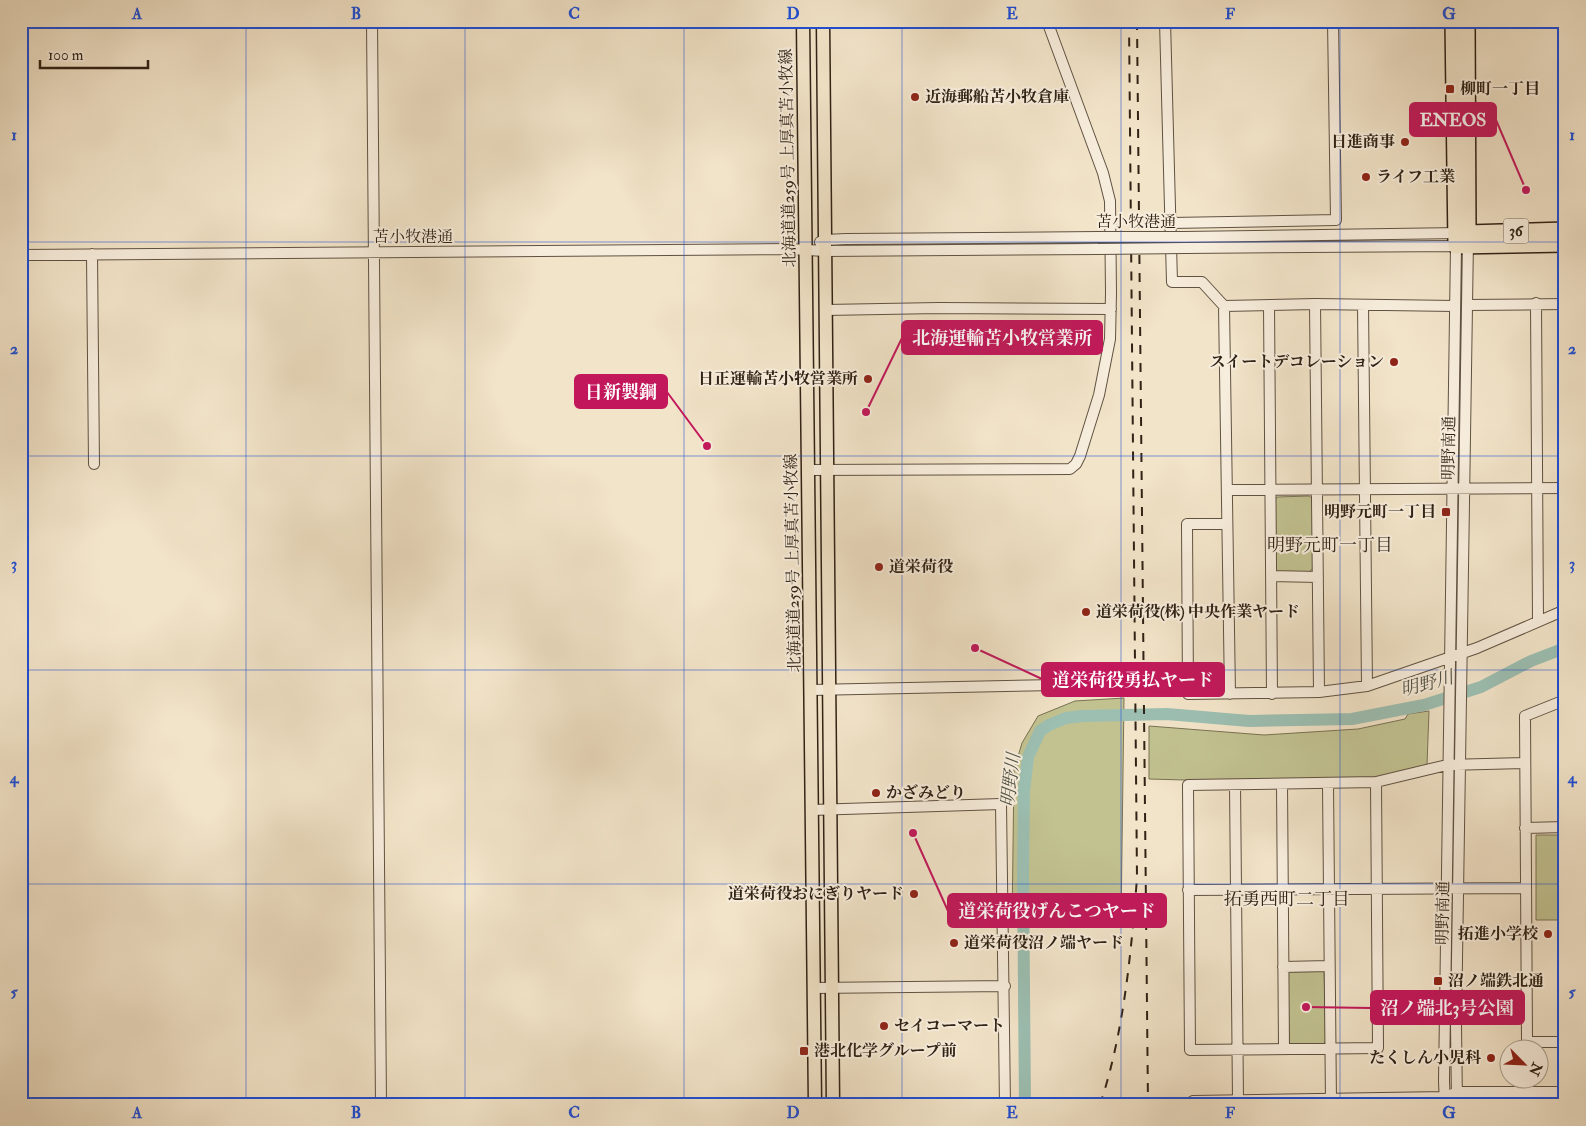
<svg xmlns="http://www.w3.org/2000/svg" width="1586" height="1126" viewBox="0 0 1586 1126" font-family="'IM FELL Double Pica','Noto Serif JP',serif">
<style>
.green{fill:#c2c291;stroke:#797253}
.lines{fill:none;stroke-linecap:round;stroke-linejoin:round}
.river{stroke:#9cbfb2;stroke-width:12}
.minor-casing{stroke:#605242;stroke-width:12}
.major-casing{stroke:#302215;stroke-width:15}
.highway-casing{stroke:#302215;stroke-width:18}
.minor{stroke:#f7eddc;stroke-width:10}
.major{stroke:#f2e4c9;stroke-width:12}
.highway{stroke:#f2e4c9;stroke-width:15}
.rail{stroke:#302215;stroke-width:2;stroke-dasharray:9 9;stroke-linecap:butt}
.minor-bridge-casing{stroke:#605242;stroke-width:12;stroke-linecap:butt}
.minor-bridge{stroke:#f7eddc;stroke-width:10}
.grid{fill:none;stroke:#1d4ed8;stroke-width:1;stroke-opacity:0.55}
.poi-dot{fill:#8f2418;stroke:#f7eddc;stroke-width:2}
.labels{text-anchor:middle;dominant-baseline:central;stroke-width:4;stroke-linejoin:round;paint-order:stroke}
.shield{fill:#f7eddc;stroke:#6c5f51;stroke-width:1}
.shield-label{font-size:15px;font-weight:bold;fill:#302215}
.poi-label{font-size:16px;font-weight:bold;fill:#302215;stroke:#f7eddc;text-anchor:start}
.street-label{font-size:16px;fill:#302215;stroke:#f7eddc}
.neighbourhood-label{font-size:18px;fill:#302215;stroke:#f7eddc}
.water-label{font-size:18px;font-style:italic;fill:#505144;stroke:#f7eddc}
.leader{fill:none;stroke:#c2185b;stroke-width:2}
.callout-dot{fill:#c2185b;stroke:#f7eddc;stroke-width:2}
.callout{fill:#c2185b;stroke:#c2185b;stroke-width:2}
.callout-label{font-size:18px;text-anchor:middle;font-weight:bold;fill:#fff}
.neatline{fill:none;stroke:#1d4ed8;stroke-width:2}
.grid-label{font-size:16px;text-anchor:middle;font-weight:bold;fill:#1d4ed8}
</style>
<rect width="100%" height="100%" fill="#f2e4c9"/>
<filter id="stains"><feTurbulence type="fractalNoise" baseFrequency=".004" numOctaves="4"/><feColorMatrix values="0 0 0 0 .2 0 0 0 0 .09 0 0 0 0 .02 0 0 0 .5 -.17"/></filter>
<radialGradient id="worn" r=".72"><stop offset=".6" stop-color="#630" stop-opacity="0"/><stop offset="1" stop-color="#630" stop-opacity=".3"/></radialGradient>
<path class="green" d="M 1309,496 L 1313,499 L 1313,568 L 1309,572 L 1277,573 L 1274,570 L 1274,501 L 1277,497 Z
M 1124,698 L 1121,923 L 1012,924 L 1014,770 L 1022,743 L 1038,716 L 1075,701 Z
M 1429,711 L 1427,765 L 1373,778 L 1185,780 L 1149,779 L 1149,726 L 1264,735 L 1358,729 L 1405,719 L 1408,714 Z
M 1536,835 L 1565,835 L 1565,926 L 1563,920 L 1536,920 Z
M 1290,970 L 1324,970 L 1326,1040 L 1324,1044 L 1292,1046 L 1289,1043 L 1287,974 Z"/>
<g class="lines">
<path class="river" d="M 1025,1105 L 1023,874 L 1024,791 L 1028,757 L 1040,731 L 1049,725 L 1066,718 L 1083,716 L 1167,714 L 1249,721 L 1352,719 L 1424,705 L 1481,687 L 1531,661 L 1565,648"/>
<g class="minor-casing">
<path id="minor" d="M 372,21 L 381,1105
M 1165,21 L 1172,282 L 1202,282 L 1224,306 L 1230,694
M 1171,223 L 1336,220 L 1333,21
M 1184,237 L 1460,233
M 820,242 L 825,240 L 846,239 L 1099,237
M 1185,248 L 1456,246 L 1444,1081 L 1445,1105
M 92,254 L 94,464
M 21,255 L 790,249 L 825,251 L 1098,249
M 1536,303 L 1538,621
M 1315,304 L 1319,692
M 1269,305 L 1272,694
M 1363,305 L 1367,686
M 1467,305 L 1565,304
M 1224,306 L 1315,304 L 1455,306
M 825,310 L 939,308 L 1111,309
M 808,470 L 1070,469 L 1076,464 L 1080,456 L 1099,395 L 1110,339 L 1111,293 L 1110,201 L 1103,173 L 1047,21
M 1227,490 L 1565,488
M 1227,524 L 1187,524 L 1188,694 L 1319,692 L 1367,686 L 1477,648 L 1565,610
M 1271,576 L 1318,577
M 811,690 L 1109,684
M 1565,700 L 1525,716 L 1527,1042 L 1565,1042
M 1376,782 L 1378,1048 L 1190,1050 L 1188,785 L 1376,782 L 1447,765 L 1524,763
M 1282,784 L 1284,1049
M 1328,784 L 1331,1105
M 1235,785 L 1238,1100
M 812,810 L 1001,804 L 1005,1105
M 1525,828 L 1565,827
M 1188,890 L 1526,888
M 1283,967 L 1329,966
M 814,988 L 1005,986
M 1452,1101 L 1457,1103 L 1565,1102
M 1187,1105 L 1193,1101 L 1445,1097 L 1457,1092 L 1565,1092
M 1457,1105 L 1456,1025 L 1468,240"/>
</g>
<g class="major-casing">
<path id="major" d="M 803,21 L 815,1105
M 823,21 L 833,1105"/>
</g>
<g class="highway-casing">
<path id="highway" d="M 1453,21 L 1456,246 L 1565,244
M 1467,21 L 1468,233 L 1565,230"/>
</g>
<use href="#minor" class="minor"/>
<use href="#major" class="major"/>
<use href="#highway" class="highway"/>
<path class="rail" d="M 1137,21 L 1148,1105
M 1100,1105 C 1124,1032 1131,954 1137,878 L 1129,21"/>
<g class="minor-bridge-casing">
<path id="minor-bridge" d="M 1099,237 L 1184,237
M 1098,249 L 1185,248"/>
</g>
<use href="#minor-bridge" class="minor-bridge"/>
</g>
<path class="grid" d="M 246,21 L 246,1105M 465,21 L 465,1105M 684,21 L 684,1105M 902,21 L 902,1105M 1121,21 L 1121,1105M 1340,21 L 1340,1105M 21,242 L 1565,242M 21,456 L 1565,456M 21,670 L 1565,670M 21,884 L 1565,884"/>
<g class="poi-dot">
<rect x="1445" y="84" width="10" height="10" rx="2.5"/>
<circle cx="915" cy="97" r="5"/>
<circle cx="1405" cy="142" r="5"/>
<circle cx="1366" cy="177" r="5"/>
<circle cx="1394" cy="362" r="5"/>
<circle cx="868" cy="379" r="5"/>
<rect x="1441" y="507" width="10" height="10" rx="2.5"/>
<circle cx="879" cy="567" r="5"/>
<circle cx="1086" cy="612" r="5"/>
<circle cx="876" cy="793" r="5"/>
<circle cx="914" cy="894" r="5"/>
<circle cx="1548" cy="934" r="5"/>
<circle cx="954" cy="943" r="5"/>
<rect x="1433" y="976" width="10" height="10" rx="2.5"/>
<circle cx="884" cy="1026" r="5"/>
<rect x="799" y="1046" width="10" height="10" rx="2.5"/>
<circle cx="1491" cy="1058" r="5"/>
</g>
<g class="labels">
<rect class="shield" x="1503.5" y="218.5" width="25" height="25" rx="4"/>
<g class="shield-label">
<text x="1516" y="231">36</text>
</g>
<g class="poi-label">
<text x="1460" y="89">柳町一丁目</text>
<text x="925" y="97">近海郵船苫小牧倉庫</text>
<text x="1395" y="142" text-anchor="end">日進商事</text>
<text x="1376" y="177">ライフ工業</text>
<text x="1384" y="362" text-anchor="end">スイートデコレーション</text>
<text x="858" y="379" text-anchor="end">日正運輸苫小牧営業所</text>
<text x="1436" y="512" text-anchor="end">明野元町一丁目</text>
<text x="889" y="567">道栄荷役</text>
<text x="1096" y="612">道栄荷役(株) 中央作業ヤード</text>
<text x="886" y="793">かざみどり</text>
<text x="904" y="894" text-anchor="end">道栄荷役おにぎりヤード</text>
<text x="1538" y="934" text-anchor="end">拓進小学校</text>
<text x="964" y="943">道栄荷役沼ノ端ヤード</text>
<text x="1448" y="981">沼ノ端鉄北通</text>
<text x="894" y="1026">セイコーマート</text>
<text x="814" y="1051">港北化学グループ前</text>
<text x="1481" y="1058" text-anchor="end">たくしん小児科</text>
</g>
<g class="street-label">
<text transform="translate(788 158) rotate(-91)">北海道道259号 上厚真苫小牧線</text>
<text x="1136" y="222">苫小牧港通</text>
<text x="413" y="237">苫小牧港通</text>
<text transform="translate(1449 448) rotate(-89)">明野南通</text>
<text transform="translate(793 563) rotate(-91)">北海道道259号 上厚真苫小牧線</text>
<text transform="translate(1443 913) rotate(-89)">明野南通</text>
</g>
<g class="neighbourhood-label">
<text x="1330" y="545">明野元町一丁目</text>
<text x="1287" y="899">拓勇西町二丁目</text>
</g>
<g class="water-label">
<text transform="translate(1427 684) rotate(-15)">明野川</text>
<text transform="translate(1011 780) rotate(-83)">明野川</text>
</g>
</g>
<path class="leader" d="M1526 190L1496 120M866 412L902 338M707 446L667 392M975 648L1042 679M913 833L948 911M1306 1007L1371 1008"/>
<g class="callout-dot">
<circle cx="1526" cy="190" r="5"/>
<circle cx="866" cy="412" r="5"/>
<circle cx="707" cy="446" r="5"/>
<circle cx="975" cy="648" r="5"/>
<circle cx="913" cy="833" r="5"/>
<circle cx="1306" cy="1007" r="5"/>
</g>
<g class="callout">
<rect x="1410" y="103" width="86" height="33" rx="5"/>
<rect x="902" y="321" width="200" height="33" rx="5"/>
<rect x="575" y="375" width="92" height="33" rx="5"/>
<rect x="1042" y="663" width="182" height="33" rx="5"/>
<rect x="948" y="894" width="218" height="33" rx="5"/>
<rect x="1371" y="991" width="153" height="33" rx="5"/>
</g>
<g class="callout-label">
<text x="1453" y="126">ENEOS</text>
<text x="1002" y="344">北海運輸苫小牧営業所</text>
<text x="621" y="398">日新製鋼</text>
<text x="1133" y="686">道栄荷役勇払ヤード</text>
<text x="1057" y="917">道栄荷役げんこつヤード</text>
<text x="1447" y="1014">沼ノ端北3号公園</text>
</g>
<rect width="1586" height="1126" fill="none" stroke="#f2e4c9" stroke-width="55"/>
<g transform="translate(1524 1064) rotate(114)"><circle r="24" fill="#f7eddc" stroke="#a79c8c"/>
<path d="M0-4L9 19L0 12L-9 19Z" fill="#8f2418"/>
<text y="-8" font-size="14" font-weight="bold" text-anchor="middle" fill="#302215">N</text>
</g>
<path d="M40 60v8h108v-8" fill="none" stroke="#302215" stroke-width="2.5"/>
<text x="48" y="60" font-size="15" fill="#302215" stroke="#f7eddc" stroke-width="4" paint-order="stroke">100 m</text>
<rect x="28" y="28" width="1530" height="1070" class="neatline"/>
<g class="grid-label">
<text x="137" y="19">A</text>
<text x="356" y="19">B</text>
<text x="574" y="19">C</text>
<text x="793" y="19">D</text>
<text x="1012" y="19">E</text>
<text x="1230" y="19">F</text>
<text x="1449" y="19">G</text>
<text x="14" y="140">1</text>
<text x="1572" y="140">1</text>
<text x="14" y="354">2</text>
<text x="1572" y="354">2</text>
<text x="14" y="569">3</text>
<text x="1572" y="569">3</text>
<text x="14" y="783">4</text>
<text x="1572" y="783">4</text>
<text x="14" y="997">5</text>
<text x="1572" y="997">5</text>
<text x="137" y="1118">A</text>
<text x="356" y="1118">B</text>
<text x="574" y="1118">C</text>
<text x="793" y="1118">D</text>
<text x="1012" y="1118">E</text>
<text x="1230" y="1118">F</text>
<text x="1449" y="1118">G</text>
</g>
<rect width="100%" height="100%" filter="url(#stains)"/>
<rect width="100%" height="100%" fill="url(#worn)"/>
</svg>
